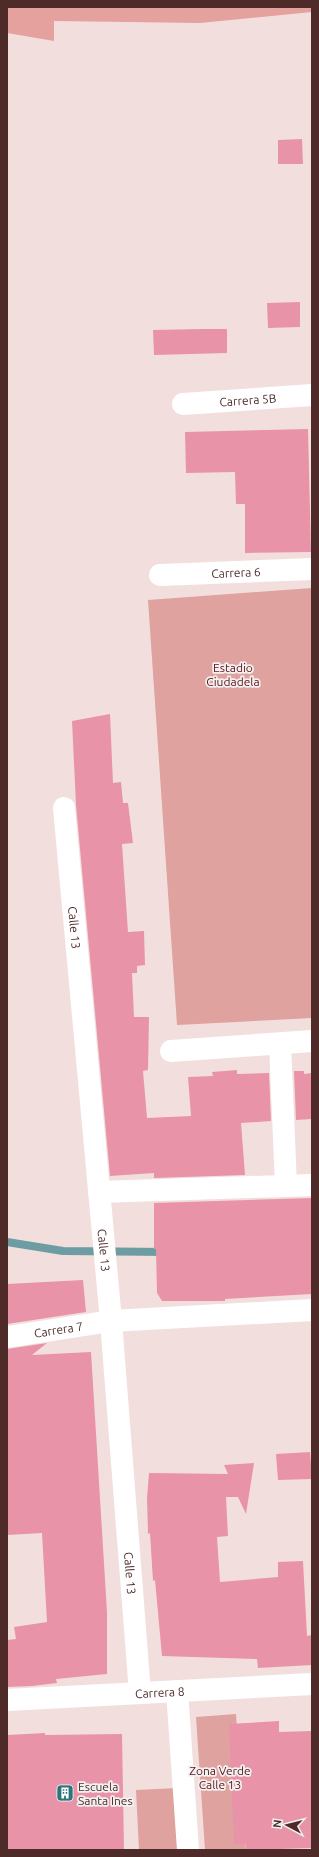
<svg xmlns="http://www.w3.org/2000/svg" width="319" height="1857" viewBox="0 0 319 1857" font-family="Ubuntu,sans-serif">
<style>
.green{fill:#dfa29e}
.forest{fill:#e5a19d}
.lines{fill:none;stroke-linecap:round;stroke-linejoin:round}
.stream{stroke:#6d9da2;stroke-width:8}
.building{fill:#e993a9}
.street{stroke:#fff;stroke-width:22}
.labels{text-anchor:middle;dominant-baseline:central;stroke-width:3.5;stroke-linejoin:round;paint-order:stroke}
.street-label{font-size:12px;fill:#4e2b29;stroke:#f1f1f1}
.park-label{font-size:12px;fill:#611216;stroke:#f1f1f1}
.poi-label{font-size:12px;fill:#4e2b29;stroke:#f1f1f1;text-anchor:start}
</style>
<rect width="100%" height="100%" fill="#f2dfdd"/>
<path class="green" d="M 312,588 L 312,1018 L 177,1025 L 148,600 Z
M 236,1714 L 246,1850 L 205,1850 L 196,1717 Z
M 177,1788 L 181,1850 L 139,1850 L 136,1790 Z"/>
<path class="forest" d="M 7,7 L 312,7 L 312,12 L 200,23 L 54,21 L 54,41 L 7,33 Z"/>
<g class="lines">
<path class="stream" d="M 7,1242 L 63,1251 L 167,1252"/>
</g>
<path class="building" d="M 302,139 L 303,164 L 278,164 L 278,140 Z
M 300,302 L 300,327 L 268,328 L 267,303 Z
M 202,329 L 227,329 L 227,353 L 154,355 L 153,330 Z
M 308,429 L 311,552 L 245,553 L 245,504 L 236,504 L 235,472 L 186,473 L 185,432 Z
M 110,714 L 113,783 L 121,782 L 123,803 L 128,803 L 133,843 L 122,844 L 128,932 L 144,931 L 145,965 L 137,966 L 137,973 L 132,973 L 134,1017 L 149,1017 L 148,1070 L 143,1071 L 147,1118 L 191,1116 L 188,1077 L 213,1076 L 212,1072 L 237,1070 L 237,1074 L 269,1073 L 271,1121 L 241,1123 L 245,1175 L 154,1178 L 154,1173 L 110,1176 L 76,805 L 72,721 Z
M 294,1071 L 304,1071 L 304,1074 L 312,1073 L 312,1119 L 296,1120 Z
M 312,1198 L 312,1294 L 225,1299 L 225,1301 L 162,1301 L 157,1293 L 156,1249 L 154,1249 L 154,1203 Z
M 83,1280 L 86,1312 L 7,1324 L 7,1284 Z
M 47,1343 L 32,1355 L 91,1352 L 107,1612 L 107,1674 L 56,1679 L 57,1683 L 32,1686 L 7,1687 L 7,1640 L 16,1639 L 14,1627 L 47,1622 L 42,1533 L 7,1535 L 7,1349 Z
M 310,1452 L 312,1479 L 278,1480 L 276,1454 Z
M 254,1463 L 246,1514 L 238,1497 L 226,1497 L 228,1536 L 217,1537 L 220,1582 L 278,1577 L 278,1562 L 303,1561 L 307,1636 L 312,1635 L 312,1665 L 258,1668 L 257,1659 L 162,1656 L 155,1580 L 153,1581 L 150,1533 L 148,1534 L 147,1498 L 149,1473 L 228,1474 L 224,1465 Z
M 279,1721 L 279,1732 L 312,1731 L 312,1848 L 246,1850 L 246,1844 L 234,1844 L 229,1724 Z
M 45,1733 L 45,1735 L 122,1734 L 124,1850 L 7,1850 L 7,1735 Z"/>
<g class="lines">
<g class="street">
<path id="s1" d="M 183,404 L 312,395"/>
<path id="s2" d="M 160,575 L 312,569"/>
<path id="s3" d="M 64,808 L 111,1321 L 140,1693"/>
<path d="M 280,1044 L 286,1186"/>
<path d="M 171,1051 L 312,1041"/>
<path d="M 99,1192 L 312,1185"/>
<path id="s4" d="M 7,1337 L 111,1321 L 312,1310"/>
<path d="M 177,1691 L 188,1850"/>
<path id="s5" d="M 7,1700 L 312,1684"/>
</g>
</g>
<defs>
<g id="building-square" transform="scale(0.9)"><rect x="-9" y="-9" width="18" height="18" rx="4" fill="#2b747b" stroke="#f1f1f1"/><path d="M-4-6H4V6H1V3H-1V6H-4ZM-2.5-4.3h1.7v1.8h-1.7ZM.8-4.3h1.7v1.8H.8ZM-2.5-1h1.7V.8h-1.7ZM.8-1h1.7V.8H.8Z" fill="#fff"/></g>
</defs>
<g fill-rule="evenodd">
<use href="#building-square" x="65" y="1793"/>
</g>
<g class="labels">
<g class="street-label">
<text stroke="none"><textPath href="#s1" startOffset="65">Carrera 5B</textPath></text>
<text stroke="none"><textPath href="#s2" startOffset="76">Carrera 6</textPath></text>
<text stroke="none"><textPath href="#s3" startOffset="120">Calle 13</textPath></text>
<text stroke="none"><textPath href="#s3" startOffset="444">Calle 13</textPath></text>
<text stroke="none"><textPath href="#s4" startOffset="52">Carrera 7</textPath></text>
<text stroke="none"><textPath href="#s3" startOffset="768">Calle 13</textPath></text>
<text stroke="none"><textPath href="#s5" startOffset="153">Carrera 8</textPath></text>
</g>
<g class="park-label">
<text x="233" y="667">Estadio<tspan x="233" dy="14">Ciudadela</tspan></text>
<text x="220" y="1770">Zona Verde<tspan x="220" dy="14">Calle 13</tspan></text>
</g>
<g class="poi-label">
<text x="78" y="1786">Escuela<tspan x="78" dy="14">Santa Ines</tspan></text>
</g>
</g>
<rect width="319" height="1857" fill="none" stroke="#4e2b29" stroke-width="16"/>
<g transform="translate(287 1825) rotate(277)" stroke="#f1f1f1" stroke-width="3" paint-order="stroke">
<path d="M0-3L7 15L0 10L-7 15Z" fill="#4e2b29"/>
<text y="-6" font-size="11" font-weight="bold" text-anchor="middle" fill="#4e2b29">N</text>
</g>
</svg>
